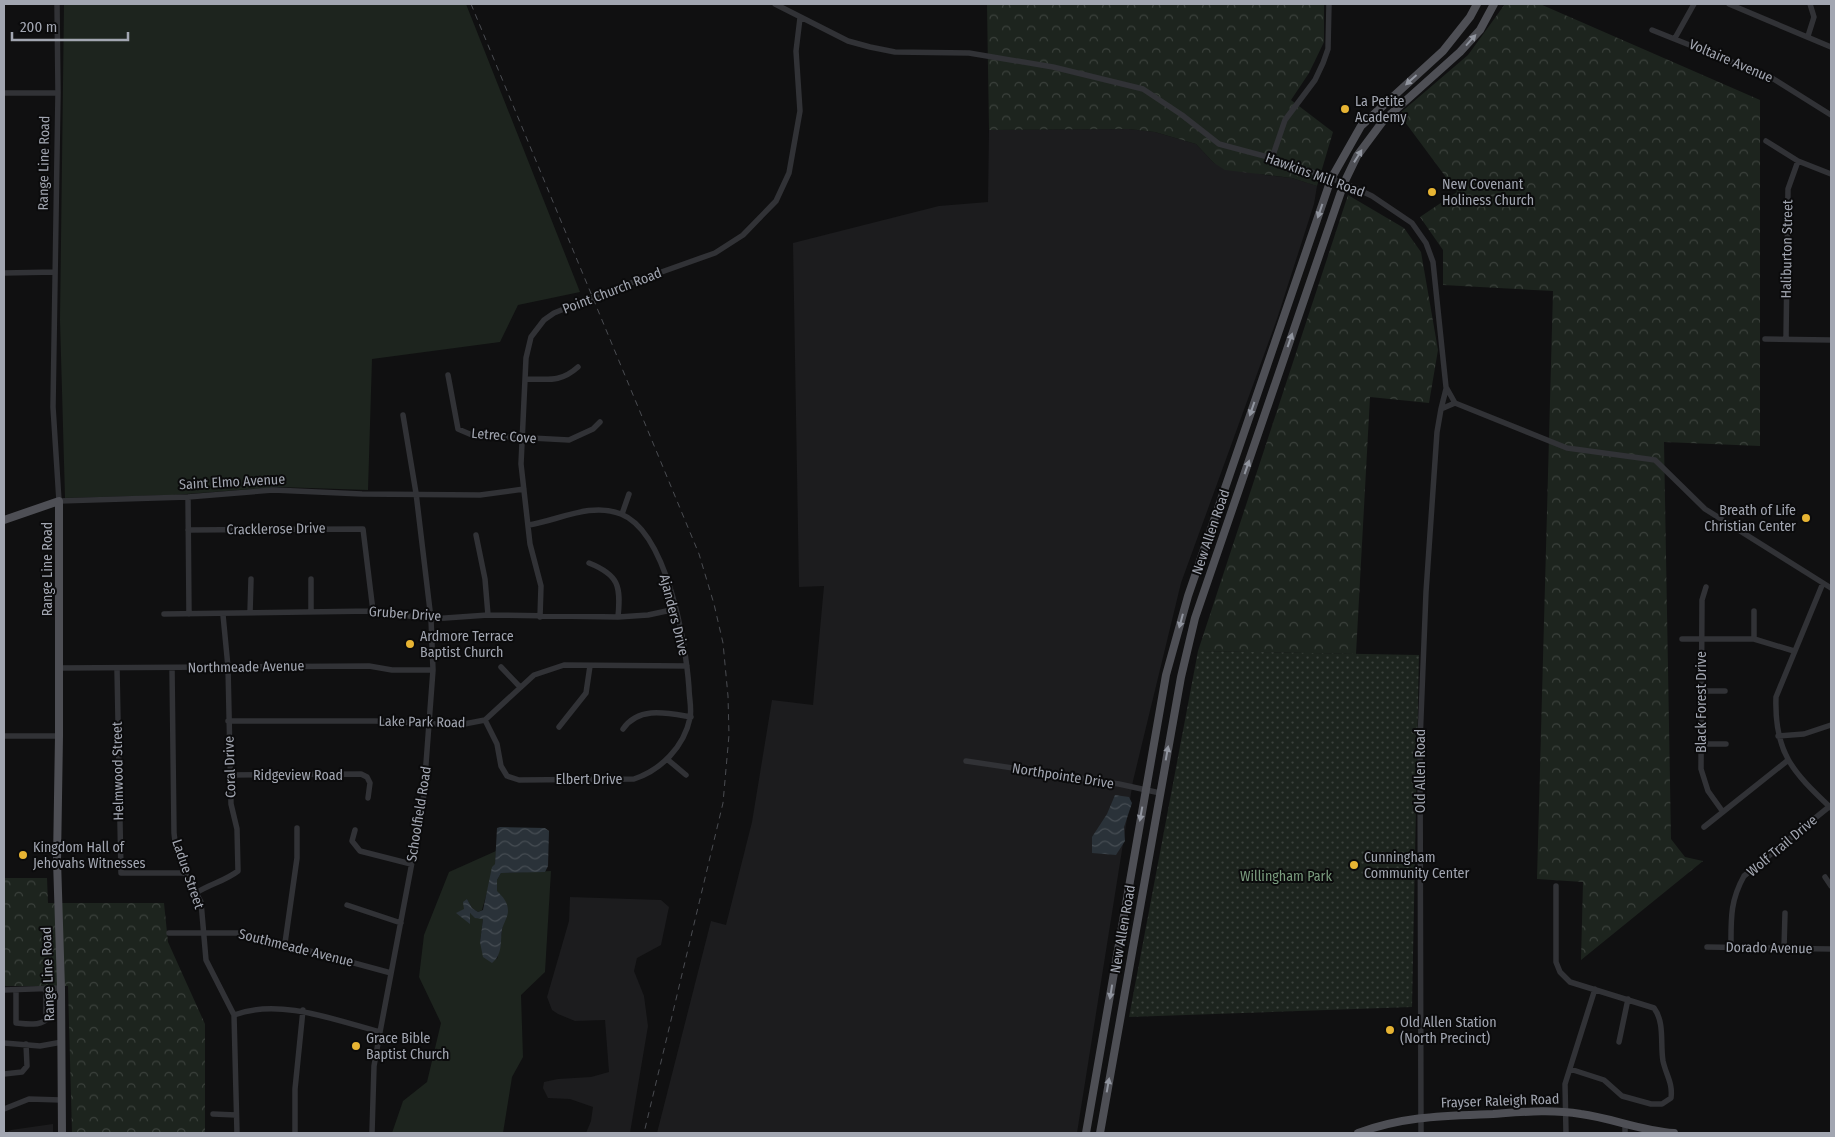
<svg xmlns="http://www.w3.org/2000/svg" width="1835" height="1137" viewBox="0 0 1835 1137" font-family="'Fira Sans Condensed',sans-serif">
<style>
.built{fill:#1c1c1e}
.green{fill:#1d241e}
.forest{fill:url(#forest-crowns)}
.park{fill:url(#park-dots)}
.water{fill:url(#water-waves)}
.lines{fill:none;stroke-linecap:round;stroke-linejoin:round}
.minor{stroke:#313236;stroke-width:5.5}
.major{stroke:#4e4f55;stroke-width:8}
.rail{stroke:#4a4c51;stroke-width:1;stroke-dasharray:6 5;stroke-linecap:butt}
.oneway{fill:#91959f}
.poi-dot{fill:#e7b433;stroke:#0b0b0c;stroke-width:2}
.labels{text-anchor:middle;dominant-baseline:central;stroke-width:4;stroke-linejoin:round;paint-order:stroke}
.street-label{font-size:14px;fill:#a2a6b1;stroke:#0b0b0c}
.poi-label{font-size:14px;fill:#a2a6b1;stroke:#0b0b0c;text-anchor:start}
.park-label{font-size:14px;fill:#7a9c7e;stroke:#0b0b0c}
</style>
<defs>
<pattern id="forest-crowns" width="20" height="18" patternUnits="userSpaceOnUse" patternTransform="scale(1.25)"><rect width="20" height="18" fill="#1d241e"/><path d="M2 6a3 3 0 1 1 6 0M12 15a3 3 0 1 1 6 0" fill="none" stroke="#3b413c"/></pattern>
<pattern id="park-dots" width="8" height="8" patternUnits="userSpaceOnUse" patternTransform="scale(1.25)"><rect width="8" height="8" fill="#1d241e"/><path d="M2 2h.1M6 6h.1" fill="none" stroke="#3b413c" stroke-width="1.8" stroke-linecap="round"/></pattern>
<pattern id="water-waves" width="16" height="10" patternUnits="userSpaceOnUse" patternTransform="scale(1.25)"><rect width="16" height="10" fill="#2a3239"/><path d="M0 5q4-4 8 0t8 0" fill="none" stroke="#464d53"/></pattern>
</defs>
<rect width="100%" height="100%" fill="#101011"/>
<path class="built" d="M 1129,129 L 1155,132 L 1196,144 L 1214,163 L 1265,175 L 1292,178 L 1317,186 L 1314,204 L 1277,319 L 1181,583 L 1133,781 L 1077,1133 L 657,1133 L 711,921 L 726,925 L 752,822 L 772,700 L 813,705 L 824,586 L 799,587 L 793,243 L 939,206 L 988,202 L 989,130 Z
M 570,897 L 661,900 L 669,907 L 661,945 L 637,958 L 634,971 L 644,996 L 648,1026 L 630,1133 L 586,1133 L 591,1121 L 593,1107 L 570,1099 L 548,1098 L 543,1088 L 544,1082 L 558,1079 L 591,1077 L 609,1072 L 605,1020 L 575,1021 L 558,1014 L 552,1010 L 547,997 L 569,921 Z
M 53,1124 L 53,1133 L 6,1133 L 11,1130 Z"/>
<path class="green" d="M 64,4 L 466,4 L 580,292 L 518,305 L 500,342 L 372,359 L 368,490 L 279,487 L 173,495 L 65,498 L 60,320 Z
M 496,851 L 495,864 L 482,910 L 478,912 L 472,908 L 467,899 L 470,923 L 470,913 L 483,919 L 480,942 L 497,959 C 500,949 500,941 502,931 C 504,911 515,909 496,891 L 497,880 L 501,873 L 551,871 L 545,972 L 521,995 L 523,1057 L 512,1077 L 503,1133 L 392,1133 L 403,1101 L 427,1082 L 441,1023 L 419,977 L 424,935 L 449,872 Z"/>
<path class="forest" d="M 987,4 L 1324,4 L 1324,42 L 1309,73 L 1291,100 L 1333,132 L 1317,186 L 1292,178 L 1225,170 L 1214,163 L 1196,144 L 1155,132 L 1129,129 L 989,130 Z
M 1505,4 L 1540,4 L 1760,100 L 1760,446 L 1664,442 L 1671,839 L 1685,857 L 1703,861 L 1581,960 L 1583,882 L 1537,879 L 1553,291 L 1443,285 L 1443,250 L 1420,217 L 1457,192 L 1399,114 L 1468,55 Z
M 1348,195 L 1404,228 L 1421,252 L 1438,350 L 1429,403 L 1370,397 L 1356,654 L 1198,651 Z
M 4,878 L 47,878 L 48,903 L 164,903 L 168,942 L 205,1024 L 205,1133 L 72,1133 L 68,986 L 4,986 Z"/>
<path class="park" d="M 1198,651 L 1419,655 L 1412,1007 L 1129,1017 Z"/>
<path class="water" d="M 1115,795 L 1129,797 L 1132,803 L 1124,827 L 1125,841 L 1116,855 L 1092,853 L 1092,837 L 1107,814 Z
M 500,827 L 545,828 L 549,831 L 548,866 L 545,872 L 501,873 L 497,880 L 497,891 C 503,897 508,902 508,911 C 508,917 503,924 502,930 C 500,942 503,954 492,963 L 483,957 L 480,942 L 483,919 L 475,918 L 470,913 L 470,924 L 456,913 L 464,909 L 463,902 L 467,899 L 472,908 L 478,912 L 483,910 L 492,867 L 495,864 L 497,828 Z"/>
<g class="lines">
<path class="minor" d="M 57,4 L 58,93 L 53,407 L 59,501 L 188,497 L 273,490 L 362,494 L 480,495 L 524,489
M 775,4 L 848,41 L 870,47 L 895,52 L 969,53 L 1053,67 L 1143,89 L 1182,115 L 1219,144 L 1272,158 L 1344,183 L 1372,196 L 1412,223 L 1426,243 L 1433,262 L 1446,387 L 1455,403 L 1567,448 L 1655,460 L 1705,509 L 1831,588
M 1729,4 L 1831,47
M 1652,30 L 1772,78 L 1831,115
M 1808,36 L 1814,17 L 1810,4
M 1675,38 L 1694,4
M 4,93 L 58,93
M 1766,141 L 1798,161 L 1831,174
M 1272,158 L 1285,120 L 1315,80 L 1323,63 L 1328,49 L 1329,4
M 4,273 L 55,272
M 1765,339 L 1831,340
M 1786,339 L 1788,189 L 1798,161
M 448,375 L 458,429 L 472,435 L 569,440 L 593,429 L 600,422
M 526,379 C 548,379 560,383 578,367
M 1441,409 L 1446,389
M 188,497 L 189,614
M 622,514 L 629,494
M 188,530 L 363,529 L 373,611
M 476,535 L 485,579 L 488,615
M 589,563 C 619,575 621,586 618,617
M 1823,583 L 1776,697 C 1774,753 1793,772 1831,808
M 1706,587 L 1702,600 L 1701,769 L 1708,791 L 1723,812
M 311,612 L 311,579
M 250,613 L 251,579
M 164,614 L 373,611 L 431,619 L 488,615 L 618,617 L 648,615 L 676,609
M 540,617 L 541,586 L 530,544 L 521,464 L 526,358 L 531,337 L 544,320 L 554,313 L 611,290 L 715,253 L 743,235 L 776,201 L 789,173 L 800,111 L 796,51 L 800,18
M 1682,639 L 1754,639 L 1794,651
M 1754,639 L 1754,611
M 501,667 L 520,687
M 58,668 L 369,666 L 392,670 L 433,670
M 172,668 L 174,833 L 176,850 L 185,873 L 201,902 L 206,960 L 234,1015 L 237,1133
M 117,669 L 121,873 L 185,873
M 1701,691 L 1725,691
M 485,720 L 497,744 L 501,766 L 507,776 L 519,780 L 634,779 C 661,770 684,747 690,718 C 692,709 689,697 689,688 C 686,644 667,532 621,514 C 591,502 559,520 529,525
M 228,721 L 375,721 L 459,725 L 485,720 L 534,675 L 564,665 L 687,666
M 559,727 L 586,693 L 590,666
M 623,729 C 639,706 667,713 691,717
M 4,736 L 59,736
M 1778,736 L 1804,734 L 1831,725
M 1701,744 L 1726,744
M 667,759 L 686,775
M 966,761 L 1119,784 L 1160,793
M 229,775 L 361,774 L 367,777 L 370,783 L 368,798
M 1704,827 L 1787,761
M 355,830 L 352,841 L 360,851 L 411,864
M 1825,877 L 1831,886
M 1556,886 L 1556,962 L 1560,972 L 1570,982 L 1654,1008 C 1665,1023 1660,1043 1663,1061 C 1666,1075 1673,1083 1671,1098 L 1662,1104 L 1651,1104 L 1622,1096 L 1604,1080 L 1570,1069
M 196,893 C 210,884 225,881 238,871 L 237,829 L 231,804 L 228,667 L 223,615
M 347,905 L 401,923
M 169,933 L 243,933 L 391,973
M 285,943 L 297,858 L 297,828
M 1707,947 L 1831,949
M 1731,947 C 1731,919 1730,901 1744,876 L 1830,806
M 1784,948 L 1785,913
M 4,990 L 61,988
M 16,990 L 16,1023 C 26,1024 38,1026 46,1020 L 46,988
M 234,1015 C 279,998 335,1020 380,1032
M 1619,1042 L 1628,999
M 4,1043 L 40,1046 L 62,1042
M 4,1074 L 22,1072 L 27,1066 L 26,1044
M 4,1109 L 29,1099 L 61,1100
M 213,1114 L 236,1115
M 1625,1125 L 1625,1133
M 295,1133 L 295,1089 L 303,1010
M 372,1133 L 374,1066 L 380,1032 L 423,804 L 433,670 L 431,619 L 416,493 L 403,415
M 1421,1133 L 1420,742 L 1426,592 L 1437,432 L 1441,409 L 1455,403
M 1566,1133 L 1565,1084 L 1595,989"/>
<path class="major" d="M 4,520 L 59,501 L 59,736 L 57,860 L 61,988 L 62,1133
M 1086,1133 L 1166,675 L 1188,596 L 1331,179 L 1361,126 L 1443,51 L 1470,17 L 1477,4
M 1100,1133 L 1181,677 L 1195,618 L 1344,183 L 1357,156 L 1383,121 L 1460,52 L 1480,30 L 1494,4
M 1358,1133 C 1404,1116 1444,1116 1493,1114 C 1522,1112 1551,1109 1581,1114 C 1612,1118 1641,1131 1674,1133"/>
<path class="rail" d="M 471,4 L 699,554 L 714,604 L 723,643 L 728,696 L 729,735 L 723,803 L 644,1133"/>
</g>
<defs><path id="oneway-solid" d="M-6-.8H1V-3.2L6.5 0L1 3.2V.8H-6Z" transform="scale(1.25)"/></defs>
<g class="oneway">
<use href="#oneway-solid" transform="translate(1471 40) rotate(-48)"/>
<use href="#oneway-solid" transform="translate(1411 80) rotate(138)"/>
<use href="#oneway-solid" transform="translate(1358 156) rotate(-58)"/>
<use href="#oneway-solid" transform="translate(1320 211) rotate(109)"/>
<use href="#oneway-solid" transform="translate(1290 340) rotate(-71)"/>
<use href="#oneway-solid" transform="translate(1252 409) rotate(109)"/>
<use href="#oneway-solid" transform="translate(1247 467) rotate(-71)"/>
<use href="#oneway-solid" transform="translate(1181 621) rotate(105)"/>
<use href="#oneway-solid" transform="translate(1167 753) rotate(-80)"/>
<use href="#oneway-solid" transform="translate(1141 814) rotate(100)"/>
<use href="#oneway-solid" transform="translate(1111 992) rotate(99)"/>
<use href="#oneway-solid" transform="translate(1108 1085) rotate(-80)"/>
</g>
<g class="poi-dot">
<circle cx="1345" cy="109" r="5"/>
<circle cx="1432" cy="192" r="5"/>
<circle cx="1806" cy="518" r="5"/>
<circle cx="410" cy="644" r="5"/>
<circle cx="23" cy="855" r="5"/>
<circle cx="1354" cy="865" r="5"/>
<circle cx="1390" cy="1030" r="5"/>
<circle cx="356" cy="1046" r="5"/>
</g>
<g class="labels">
<g class="street-label">
<text transform="translate(1731 61) rotate(23)">Voltaire Avenue</text>
<text transform="translate(44 163) rotate(-89)">Range Line Road</text>
<text transform="translate(1315 175) rotate(20)">Hawkins Mill Road</text>
<text transform="translate(1787 249) rotate(-89)">Haliburton Street</text>
<text transform="translate(612 291) rotate(-21)">Point Church Road</text>
<text transform="translate(504 436) rotate(5)">Letrec Cove</text>
<text transform="translate(232 482) rotate(-3)">Saint Elmo Avenue</text>
<text transform="translate(276 529) rotate(-1)">Cracklerose Drive</text>
<text transform="translate(1211 532) rotate(-71)">New Allen Road</text>
<text transform="translate(47 569) rotate(-90)">Range Line Road</text>
<text transform="translate(405 614) rotate(4)">Gruber Drive</text>
<text transform="translate(674 615) rotate(76)">Ajanders Drive</text>
<text transform="translate(246 667) rotate(-1)">Northmeade Avenue</text>
<text transform="translate(1701 702) rotate(-90)">Black Forest Drive</text>
<text transform="translate(422 722) rotate(1)">Lake Park Road</text>
<text transform="translate(230 767) rotate(-92)">Coral Drive</text>
<text transform="translate(118 771) rotate(-91)">Helmwood Street</text>
<text transform="translate(1420 771) rotate(-90)">Old Allen Road</text>
<text x="298" y="775">Ridgeview Road</text>
<text transform="translate(1063 776) rotate(9)">Northpointe Drive</text>
<text x="589" y="779">Elbert Drive</text>
<text transform="translate(419 814) rotate(-81)">Schoolfield Road</text>
<text transform="translate(1782 846) rotate(-40)">Wolf Trail Drive</text>
<text transform="translate(188 874) rotate(71)">Ladue Street</text>
<text transform="translate(1123 929) rotate(-80)">New Allen Road</text>
<text transform="translate(296 948) rotate(14)">Southmeade Avenue</text>
<text transform="translate(1769 948) rotate(1)">Dorado Avenue</text>
<text transform="translate(48 974) rotate(-92)">Range Line Road</text>
<text transform="translate(1500 1101) rotate(-2)">Frayser Raleigh Road</text>
</g>
<g class="poi-label">
<text x="1355" y="101">La Petite<tspan x="1355" dy="16">Academy</tspan></text>
<text x="1442" y="184">New Covenant<tspan x="1442" dy="16">Holiness Church</tspan></text>
<text x="1796" y="510" text-anchor="end">Breath of Life<tspan x="1796" dy="16">Christian Center</tspan></text>
<text x="420" y="636">Ardmore Terrace<tspan x="420" dy="16">Baptist Church</tspan></text>
<text x="33" y="847">Kingdom Hall of<tspan x="33" dy="16">Jehovahs Witnesses</tspan></text>
<text x="1364" y="857">Cunningham<tspan x="1364" dy="16">Community Center</tspan></text>
<text x="1400" y="1022">Old Allen Station<tspan x="1400" dy="16">(North Precinct)</tspan></text>
<text x="366" y="1038">Grace Bible<tspan x="366" dy="16">Baptist Church</tspan></text>
</g>
<g class="park-label">
<text x="1286" y="876">Willingham Park</text>
</g>
</g>
<rect width="1835" height="1137" fill="none" stroke="#a2a6b1" stroke-width="10"/>
<path d="M12 32v8h116v-8" fill="none" stroke="#a2a6b1" stroke-width="2.5"/>
<text x="20" y="32" font-size="15" fill="#a2a6b1" stroke="#0b0b0c" stroke-width="4" paint-order="stroke">200 m</text>
</svg>
